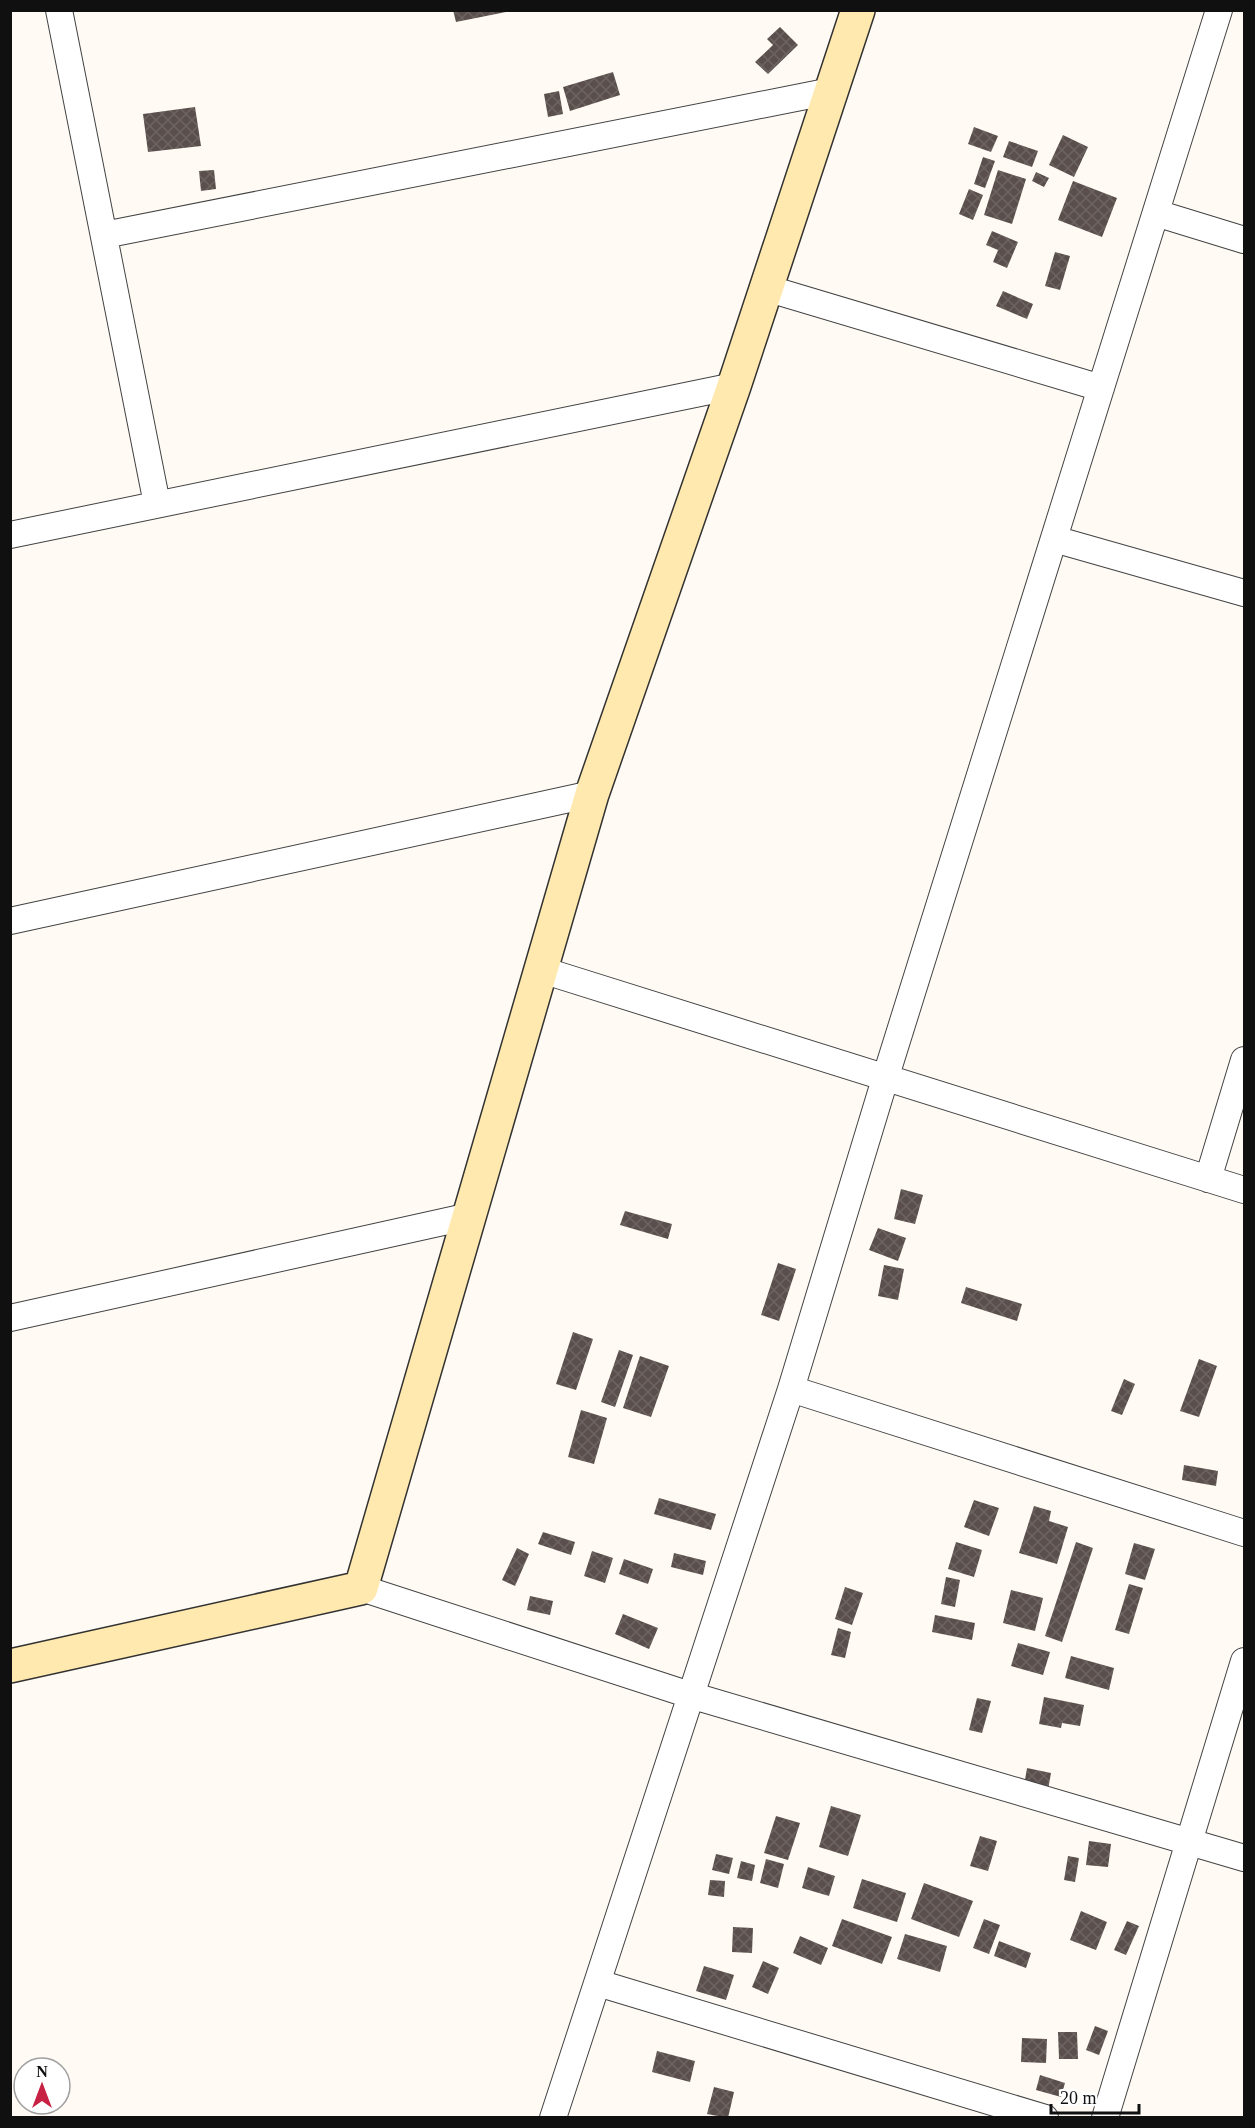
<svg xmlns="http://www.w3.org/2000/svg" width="1255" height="2128" viewBox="0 0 1255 2128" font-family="Georgia,serif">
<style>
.building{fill:url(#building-cross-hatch)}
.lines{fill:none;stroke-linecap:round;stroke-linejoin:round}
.street-casing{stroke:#434343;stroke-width:28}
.secondary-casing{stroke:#323232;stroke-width:36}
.street{stroke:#fff;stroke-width:26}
.secondary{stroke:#ffe9af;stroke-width:33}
</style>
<defs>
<pattern id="building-cross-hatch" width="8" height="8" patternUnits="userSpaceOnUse" patternTransform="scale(1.5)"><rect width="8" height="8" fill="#5a4f4c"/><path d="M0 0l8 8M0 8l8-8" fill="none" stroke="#6d6461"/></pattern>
</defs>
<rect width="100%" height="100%" fill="#fffbf4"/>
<path class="building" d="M 453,10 L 506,10 L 506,12 L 456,22 Z
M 780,27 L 798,45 L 768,74 L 755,62 L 773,45 L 767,39 Z
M 613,72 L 620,95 L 570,111 L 563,87 Z
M 559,91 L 563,114 L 548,117 L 544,94 Z
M 195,107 L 201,146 L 148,152 L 143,114 Z
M 974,127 L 998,136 L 991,152 L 968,144 Z
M 1063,135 L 1088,147 L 1074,177 L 1049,165 Z
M 1009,141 L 1038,151 L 1032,167 L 1003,157 Z
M 983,157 L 995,161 L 985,188 L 974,184 Z
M 214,170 L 216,189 L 201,191 L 199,171 Z
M 998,170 L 1026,179 L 1012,224 L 984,215 Z
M 1036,172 L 1049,178 L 1044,187 L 1032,181 Z
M 1073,181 L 1117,198 L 1102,237 L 1058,220 Z
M 969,189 L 983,195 L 973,220 L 959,214 Z
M 992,231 L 1018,242 L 1007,268 L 993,262 L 998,250 L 986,245 Z
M 1055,252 L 1070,256 L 1060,290 L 1045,286 Z
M 1003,291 L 1033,304 L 1027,319 L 996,306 Z
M 901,1189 L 923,1195 L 915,1224 L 894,1219 Z
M 625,1211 L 672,1224 L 668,1239 L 620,1225 Z
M 878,1228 L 906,1238 L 898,1261 L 869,1250 Z
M 778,1263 L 796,1269 L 779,1321 L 761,1315 Z
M 884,1265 L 904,1269 L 898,1300 L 878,1296 Z
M 966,1287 L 1022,1304 L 1017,1321 L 961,1303 Z
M 573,1332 L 593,1339 L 576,1390 L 556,1384 Z
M 619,1350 L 633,1355 L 615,1407 L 601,1402 Z
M 640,1356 L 669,1366 L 651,1417 L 623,1408 Z
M 1199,1359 L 1217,1366 L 1199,1417 L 1180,1411 Z
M 1124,1379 L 1135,1384 L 1122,1415 L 1111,1411 Z
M 581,1410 L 607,1418 L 594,1464 L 568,1457 Z
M 1184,1465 L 1218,1471 L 1216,1486 L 1182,1480 Z
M 659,1498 L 716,1514 L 711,1530 L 654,1514 Z
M 974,1500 L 999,1508 L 989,1536 L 964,1527 Z
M 1034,1506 L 1051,1511 L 1049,1521 L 1068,1527 L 1057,1564 L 1019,1553 Z
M 543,1532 L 575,1542 L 571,1555 L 538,1544 Z
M 956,1542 L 982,1550 L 974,1577 L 948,1569 Z
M 1076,1542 L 1093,1548 L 1062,1642 L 1045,1636 Z
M 1134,1543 L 1155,1549 L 1145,1580 L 1125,1574 Z
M 517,1548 L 529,1554 L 515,1586 L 502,1580 Z
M 592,1551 L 613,1558 L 605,1583 L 584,1576 Z
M 674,1553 L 706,1561 L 703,1575 L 671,1567 Z
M 624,1559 L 653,1569 L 648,1584 L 619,1574 Z
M 946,1577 L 960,1580 L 955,1607 L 941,1604 Z
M 1129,1584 L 1143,1588 L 1129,1634 L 1115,1630 Z
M 845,1587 L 863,1593 L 852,1625 L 835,1619 Z
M 1011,1590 L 1043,1598 L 1035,1631 L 1003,1623 Z
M 530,1596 L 553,1601 L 550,1615 L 527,1610 Z
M 623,1614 L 658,1628 L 649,1649 L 615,1634 Z
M 935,1615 L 975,1623 L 972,1640 L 932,1632 Z
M 838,1628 L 851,1632 L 845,1658 L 831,1655 Z
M 1018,1643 L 1050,1652 L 1043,1675 L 1011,1666 Z
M 1071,1656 L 1114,1668 L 1109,1690 L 1065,1678 Z
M 1044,1697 L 1084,1705 L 1080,1726 L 1062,1723 L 1061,1728 L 1039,1724 Z
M 977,1698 L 991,1701 L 982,1733 L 969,1730 Z
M 1027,1768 L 1051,1773 L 1048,1790 L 1024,1786 Z
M 831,1806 L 861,1815 L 848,1856 L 819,1847 Z
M 776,1816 L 800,1823 L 788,1860 L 764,1853 Z
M 980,1836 L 997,1841 L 988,1871 L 970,1866 Z
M 1089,1841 L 1111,1844 L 1108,1867 L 1086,1865 Z
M 716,1854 L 733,1858 L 729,1874 L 712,1870 Z
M 1068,1856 L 1079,1858 L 1075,1882 L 1064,1880 Z
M 766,1859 L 784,1864 L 778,1888 L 760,1883 Z
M 741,1861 L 755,1865 L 752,1881 L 737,1878 Z
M 808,1867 L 835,1876 L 829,1896 L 802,1888 Z
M 862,1879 L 906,1893 L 897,1922 L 853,1908 Z
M 710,1880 L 725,1881 L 724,1897 L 708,1895 Z
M 924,1883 L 973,1901 L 959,1937 L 911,1919 Z
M 1081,1911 L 1107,1922 L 1096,1950 L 1070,1940 Z
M 842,1919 L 892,1937 L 882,1964 L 832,1946 Z
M 984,1919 L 1000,1925 L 989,1954 L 973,1948 Z
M 1127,1921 L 1139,1926 L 1126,1955 L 1114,1950 Z
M 733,1927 L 753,1928 L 752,1953 L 732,1952 Z
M 905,1934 L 947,1946 L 940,1972 L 897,1959 Z
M 800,1936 L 828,1948 L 821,1965 L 793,1953 Z
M 999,1941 L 1031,1953 L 1026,1968 L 994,1956 Z
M 763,1961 L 779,1968 L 768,1994 L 752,1987 Z
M 704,1966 L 734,1975 L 726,2000 L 696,1991 Z
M 1095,2026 L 1108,2031 L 1099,2055 L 1086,2050 Z
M 1058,2032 L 1077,2032 L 1078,2059 L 1059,2059 Z
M 1022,2038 L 1047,2039 L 1046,2063 L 1021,2062 Z
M 657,2051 L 695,2061 L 690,2082 L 652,2072 Z
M 1040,2075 L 1065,2083 L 1061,2097 L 1036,2090 Z
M 714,2087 L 734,2092 L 728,2118 L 707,2114 Z"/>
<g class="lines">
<g class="street-casing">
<path id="street" d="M 59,10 L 157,504
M 1156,213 L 1244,240
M 104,235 L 831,91
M 766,288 L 1101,388
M 10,535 L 734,386
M 1054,539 L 1244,593
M 10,921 L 592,794
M 542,970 L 1244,1190
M 1208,1179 L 1244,1060
M 10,1318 L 470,1216
M 791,1389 L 1244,1533
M 361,1588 L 690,1695 L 1244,1858
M 598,1983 L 1045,2118
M 553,2118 L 791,1389 L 885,1079 L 1219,10
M 1105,2118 L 1244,1661"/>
</g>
<g class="secondary-casing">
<path id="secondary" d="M 10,1666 L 361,1588 L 592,794 L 734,386 L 858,10"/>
</g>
<use href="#street" class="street"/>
<use href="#secondary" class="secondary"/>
</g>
<rect width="1255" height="2128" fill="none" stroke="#101010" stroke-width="24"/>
<g transform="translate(42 2086)"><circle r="28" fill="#ffffff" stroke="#9f9f9f" stroke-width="1.5"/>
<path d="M0-4.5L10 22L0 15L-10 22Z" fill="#c72144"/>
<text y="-9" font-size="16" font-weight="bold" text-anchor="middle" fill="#101010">N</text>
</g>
<path d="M1051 2104v9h88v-9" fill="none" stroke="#101010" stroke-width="3"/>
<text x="1060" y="2104" font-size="18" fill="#101010" stroke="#ffffff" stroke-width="4.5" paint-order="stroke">20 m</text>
</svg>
